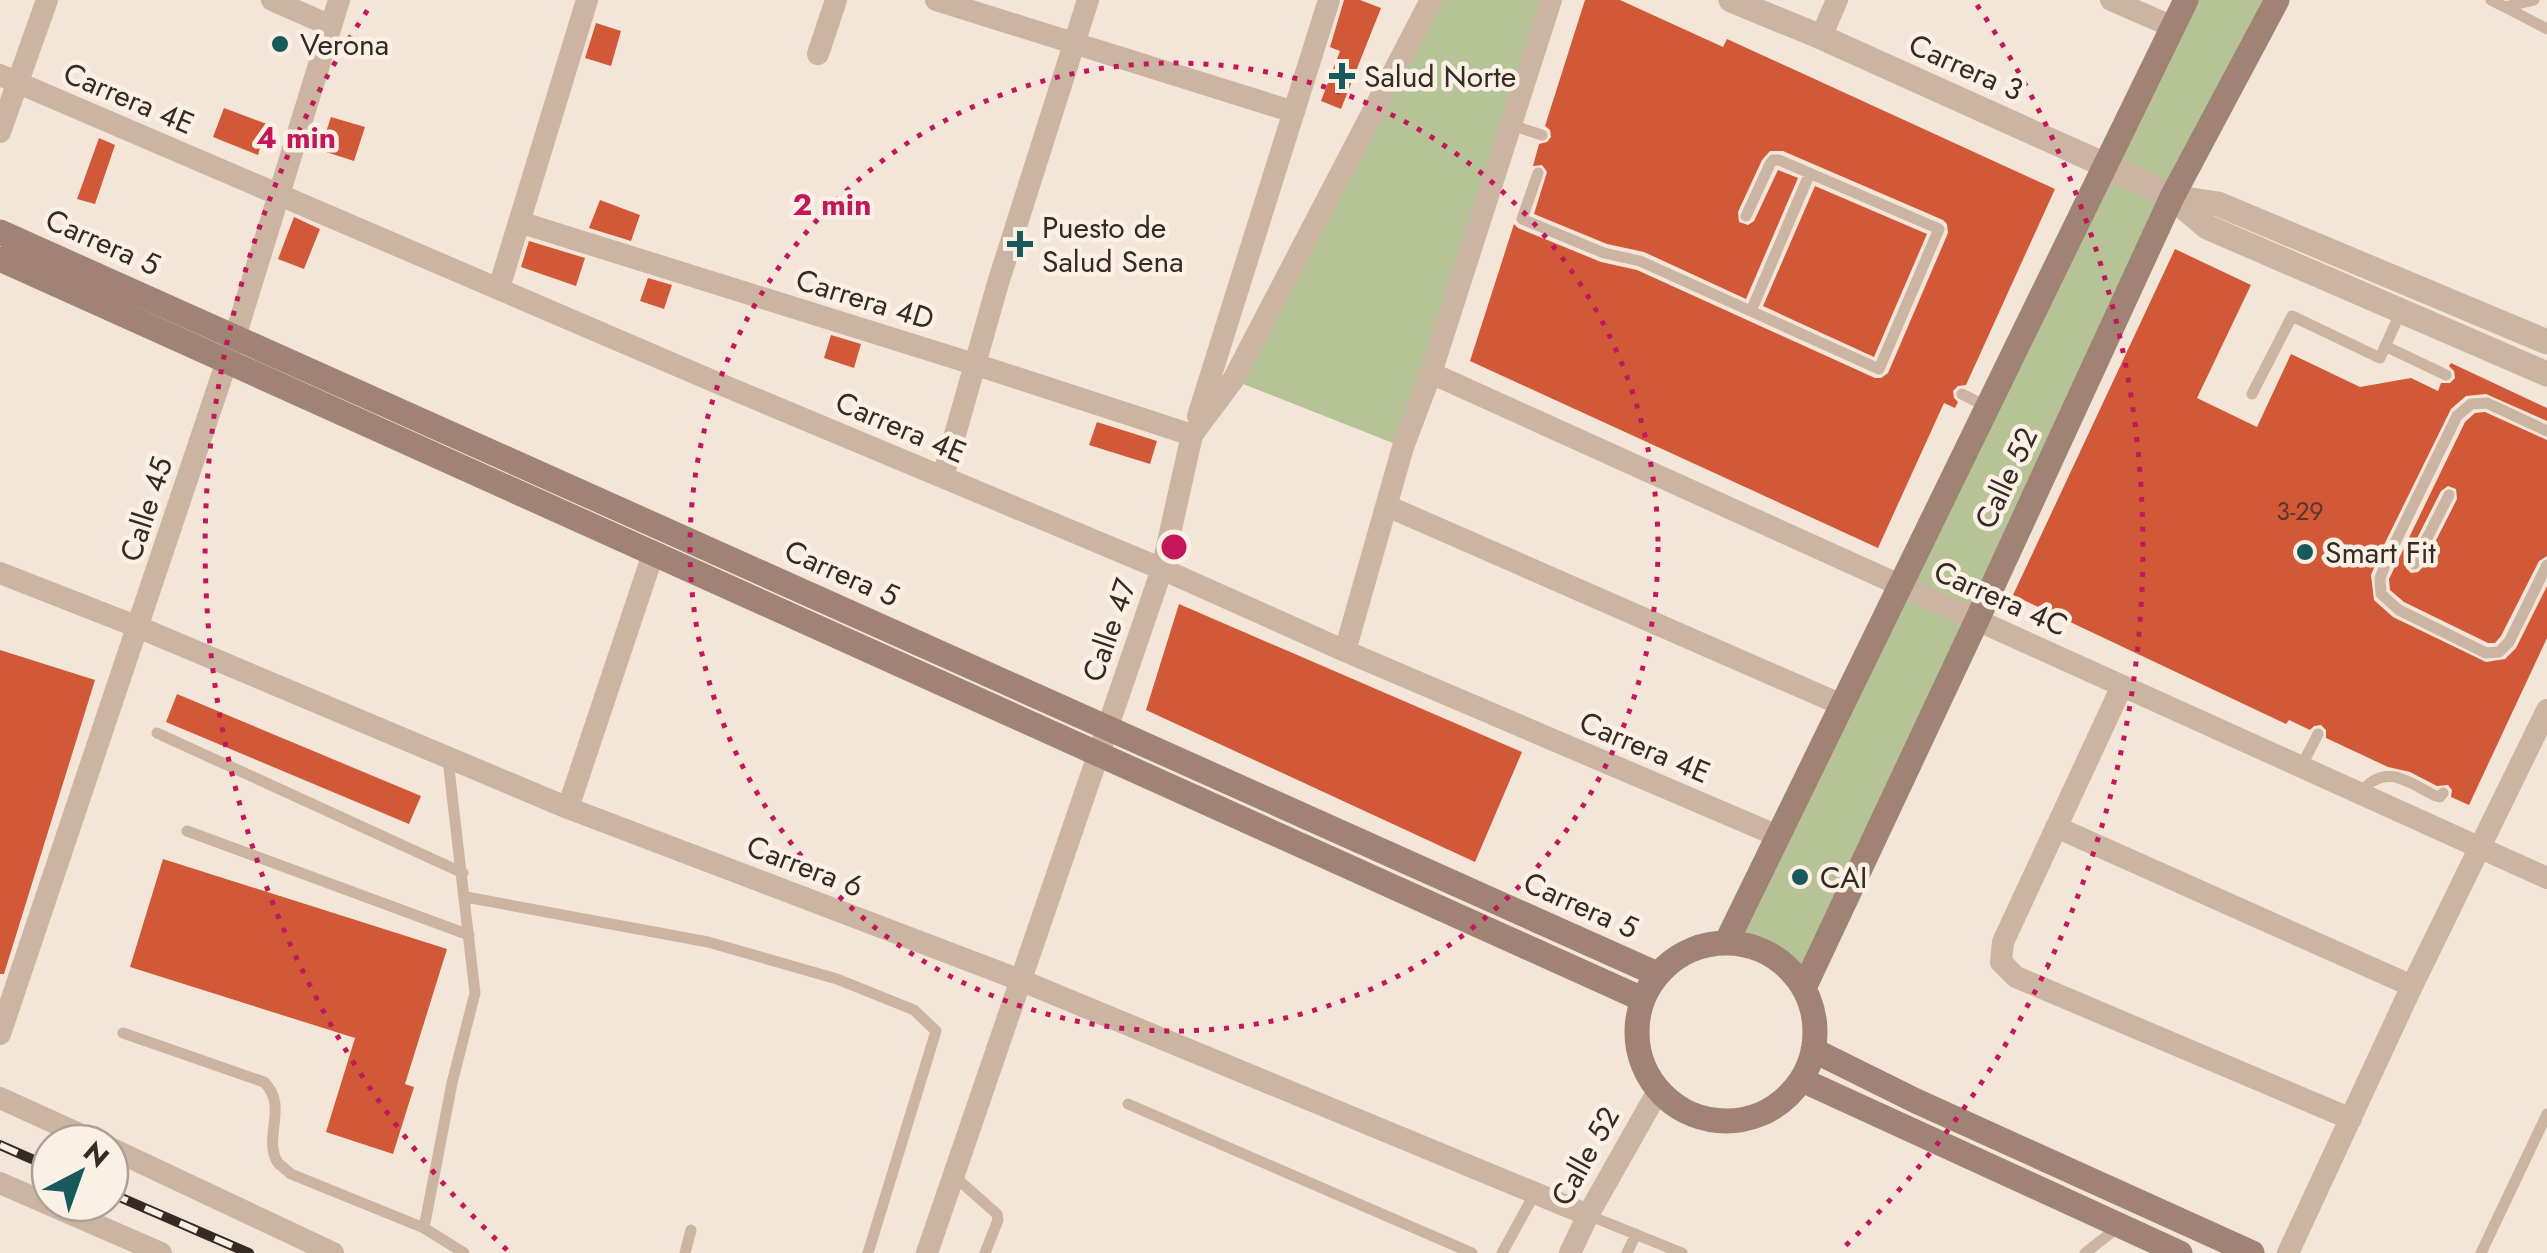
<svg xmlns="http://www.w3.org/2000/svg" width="2547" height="1253" viewBox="0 0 2547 1253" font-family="Jost,sans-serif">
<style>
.green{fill:#b6c396}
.building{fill:#d15938;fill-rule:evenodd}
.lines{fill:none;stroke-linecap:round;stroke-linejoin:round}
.service{stroke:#ccb4a3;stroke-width:11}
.minor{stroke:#ccb4a3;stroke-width:22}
.tertiary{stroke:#ccb4a3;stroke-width:25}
.secondary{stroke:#a08374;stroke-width:25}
.rail-casing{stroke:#362a25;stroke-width:10}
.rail{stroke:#fbf0e4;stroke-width:6;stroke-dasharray:19;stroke-linecap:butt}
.ring{fill:none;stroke:#c2185b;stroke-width:5;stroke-dasharray:5 10}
.poi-dot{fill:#18595b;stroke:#fbf0e4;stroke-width:4}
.labels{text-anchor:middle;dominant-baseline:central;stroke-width:9;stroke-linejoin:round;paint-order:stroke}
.number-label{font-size:25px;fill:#5d362a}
.poi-label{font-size:30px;fill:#362a25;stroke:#fbf0e4;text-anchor:start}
.street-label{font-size:30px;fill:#362a25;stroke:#fbf0e4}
.centre{fill:#c2185b;stroke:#fbf0e4;stroke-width:5}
.ring-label{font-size:30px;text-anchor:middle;font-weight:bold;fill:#c2185b;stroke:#fbf0e4;stroke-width:9;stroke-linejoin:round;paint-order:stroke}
</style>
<rect width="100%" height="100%" fill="#f3e5d8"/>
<path class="green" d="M 1431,0 L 1551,0 L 1403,447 L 1233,380 Z
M 2186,0 L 2277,0 L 1804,988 C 1780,959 1763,948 1726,943 Z"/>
<path class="building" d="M 1344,0 L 1360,0 L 1381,8 L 1341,109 L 1321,101 L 1340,51 L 1330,47 Z
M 1585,0 L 1620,0 L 1723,47 L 1727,39 L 2055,189 L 1966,385 L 1958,386 L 1953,391 L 1954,398 L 1958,402 L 1955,408 L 1944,403 L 1878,548 L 1470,361 L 1514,224 L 1518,228 L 1601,262 L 1637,270 L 1875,378 L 1881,378 L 1888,373 L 1948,233 L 1947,224 L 1943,220 L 1783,151 L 1770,151 L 1762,160 L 1738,212 L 1739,222 L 1748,225 L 1754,221 L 1778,170 L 1798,178 L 1746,299 L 1644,252 L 1607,244 L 1534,214 L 1547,172 L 1542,165 L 1533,166 L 1539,144 L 1547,142 L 1551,137 L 1550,130 L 1545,126 Z
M 596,23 L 621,31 L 611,66 L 585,58 Z
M 224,108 L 267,124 L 258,155 L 213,137 Z
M 331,117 L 365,127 L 354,161 L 320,150 Z
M 99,138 L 115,145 L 95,204 L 77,199 Z
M 1815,186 L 1927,234 L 1874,357 L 1763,306 Z
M 600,200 L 640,215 L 631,241 L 589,228 Z
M 294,217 L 320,229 L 304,269 L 278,259 Z
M 529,241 L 585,258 L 576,286 L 521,267 Z
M 2175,249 L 2251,285 L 2197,398 L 2257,427 L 2291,354 L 2360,387 L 2411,378 L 2438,391 L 2441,383 L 2450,383 L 2455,378 L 2454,371 L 2449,366 L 2451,363 L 2547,408 L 2547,421 L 2486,394 L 2466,396 L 2451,409 L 2381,551 L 2371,575 L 2374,600 L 2393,617 L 2486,662 L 2505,659 L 2516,648 L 2547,586 L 2547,638 L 2469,805 L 2451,797 L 2452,790 L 2448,785 L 2437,786 L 2410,772 L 2388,767 L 2326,738 L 2326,730 L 2321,725 L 2314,726 L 2310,730 L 2289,720 L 2286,724 L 2013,595 Z
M 648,278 L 672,285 L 664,309 L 640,301 Z
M 831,335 L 861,344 L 854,368 L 824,358 Z
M 2485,412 L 2547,440 L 2547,556 L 2539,561 L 2501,636 L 2495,643 L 2488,643 L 2404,602 L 2390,590 L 2389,579 L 2465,422 L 2475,413 ZM 2448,486 L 2456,489 L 2457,499 L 2422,568 L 2418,572 L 2411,573 L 2406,568 L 2406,560 L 2441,491 Z
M 1097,422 L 1157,441 L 1150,464 L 1089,445 Z
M 1179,604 L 1522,752 L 1475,862 L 1146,710 Z
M 0,650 L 95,680 L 4,974 L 0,974 Z
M 177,694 L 421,796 L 409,824 L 166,722 Z
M 163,859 L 447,949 L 405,1084 L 414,1087 L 393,1154 L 326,1132 L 355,1038 L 130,967 Z"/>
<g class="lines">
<path class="service" d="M 2491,0 L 2505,7 L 2534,0
M 2505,7 L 2547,29
M 1511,125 L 1542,135
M 1538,173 L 1522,219 L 1604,253 L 1640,261 L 1879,369 L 1939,229 L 1779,160 L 1773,160 L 1770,164 L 1746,216
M 1751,311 L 1810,173
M 2385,346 L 2446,375
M 1962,394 L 1987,407
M 2252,394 L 2292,316 L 2380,358 L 2401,311
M 2547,431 L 2487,403 L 2471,404 L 2457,416 L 2389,555 L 2380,578 L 2381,594 L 2399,610 L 2486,653 L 2499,652 L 2509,642 L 2547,565
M 2414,564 L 2449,495
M 157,733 L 463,873
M 448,760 L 475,993 L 452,1083 L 424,1228 L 464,1253
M 2301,767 L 2318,734
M 2361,793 C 2384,761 2409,783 2436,796 L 2440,797 L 2443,793
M 187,831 L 469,935
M 466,897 L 708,942 L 837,979 L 914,1010 L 936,1031 L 868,1253
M 123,1033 L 264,1082 C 289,1106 262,1138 278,1163 C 279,1164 290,1173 291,1174 L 424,1228
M 1128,1104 L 1472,1253
M 954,1176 L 997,1214 L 998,1220 L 985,1253
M 1588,1215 L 1682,1253
M 685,1253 L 691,1230
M 1502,1253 L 1535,1193
M 1627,1253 L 1636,1234
M 2085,1253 L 2121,1225
M 2481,1253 L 2547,1114"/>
<path class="minor" d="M 272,0 L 331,26
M 936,0 L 1294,112
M 2111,0 L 2173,27
M 1821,37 L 1837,0
M 818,54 L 836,0
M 0,75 L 713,381 L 1162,569 L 1345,651 L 1778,836
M 0,132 L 47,0
M 519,222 L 974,364 L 1192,435
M 499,288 L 587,0
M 1431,373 L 2547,878
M 1198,416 L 1329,0
M 943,477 L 998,283 L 1088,0
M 1387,506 L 1842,705
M 0,573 L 138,627 L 568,808 L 1020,980 L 1588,1215
M 1345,651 L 1403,447 L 1431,373 L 1551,0
M 2122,686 L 2003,942 L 2001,962 L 2016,977 L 2351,1119
M 568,808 L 653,554
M 2056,827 L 2412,986
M 0,1034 L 235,337 L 339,0
M 0,1098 L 99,1143
M 110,1148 L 333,1253
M 0,1183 L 161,1253
M 927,1253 L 1162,569 L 1192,435 L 1233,380 L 1431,0
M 1570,1253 L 1588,1215 L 1658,1091
M 2288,1253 L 2412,986 L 2547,710"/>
<path class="tertiary" d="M 1731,0 L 1821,37 L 2105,165 L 2172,197 L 2207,227 L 2547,374
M 2172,197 L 2218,204 L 2547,342"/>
<path class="secondary" d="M 0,232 L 1657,974
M 0,259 L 1642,999
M1637 1032a89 89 0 1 1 178 0a89 89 0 1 1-178 0Z
M 1726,943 L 2186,0
M 1804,988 L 1977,620 L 2172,197 L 2277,0
M 1813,1050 L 1916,1101 L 2252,1253
M 1802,1080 L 2180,1253"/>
<g class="rail-casing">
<path id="rail" d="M 0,1145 L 50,1167
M 110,1193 L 249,1253"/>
</g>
<use href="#rail" class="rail"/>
</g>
<g class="ring">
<circle cx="1174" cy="547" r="484"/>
<path d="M507 1250A969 969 0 0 1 371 5M1977 5A969 969 0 0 1 1841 1250"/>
</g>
<g class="poi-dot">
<circle cx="280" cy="44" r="10"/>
<path d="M1337 61h10v10h10v10h-10v10h-10v-10h-10v-10h10z"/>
<path d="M1015 229h10v10h10v10h-10v10h-10v-10h-10v-10h10z"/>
<circle cx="2305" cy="552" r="10"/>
<circle cx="1800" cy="877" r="10"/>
</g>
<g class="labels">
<g class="number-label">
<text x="2300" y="511">3-29</text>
</g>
<g class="poi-label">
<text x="300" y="44">Verona</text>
<text x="1364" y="76">Salud Norte</text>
<text x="1042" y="227">Puesto de<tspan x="1042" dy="34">Salud Sena</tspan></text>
<text x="2325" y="552">Smart Fit</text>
<text x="1820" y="877">CAI</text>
</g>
<g class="street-label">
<text transform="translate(1966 67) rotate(24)">Carrera 3</text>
<text transform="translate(129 98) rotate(23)">Carrera 4E</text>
<text transform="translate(103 242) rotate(24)">Carrera 5</text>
<text transform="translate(865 299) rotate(17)">Carrera 4D</text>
<text transform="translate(901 427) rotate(23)">Carrera 4E</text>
<text transform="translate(2006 478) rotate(-65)">Calle 52</text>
<text transform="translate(146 509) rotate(-72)">Calle 45</text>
<text transform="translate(842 573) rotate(24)">Carrera 5</text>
<text transform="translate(2001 598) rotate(24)">Carrera 4C</text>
<text transform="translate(1109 630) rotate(-71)">Calle 47</text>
<text transform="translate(1645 747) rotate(23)">Carrera 4E</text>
<text transform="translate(805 866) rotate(21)">Carrera 6</text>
<text transform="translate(1581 905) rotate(24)">Carrera 5</text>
<text transform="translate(1585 1156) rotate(-61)">Calle 52</text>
</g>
</g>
<circle cx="1174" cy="547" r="15" class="centre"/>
<g class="ring-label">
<text x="296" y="148">4 min</text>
<text x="832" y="215">2 min</text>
</g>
<g transform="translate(80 1173) rotate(41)"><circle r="48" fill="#fbf0e4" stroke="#aca198" stroke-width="2.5"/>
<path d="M0-8L18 38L0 25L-18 38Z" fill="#18595b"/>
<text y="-15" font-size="28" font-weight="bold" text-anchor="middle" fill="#362a25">N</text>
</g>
</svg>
